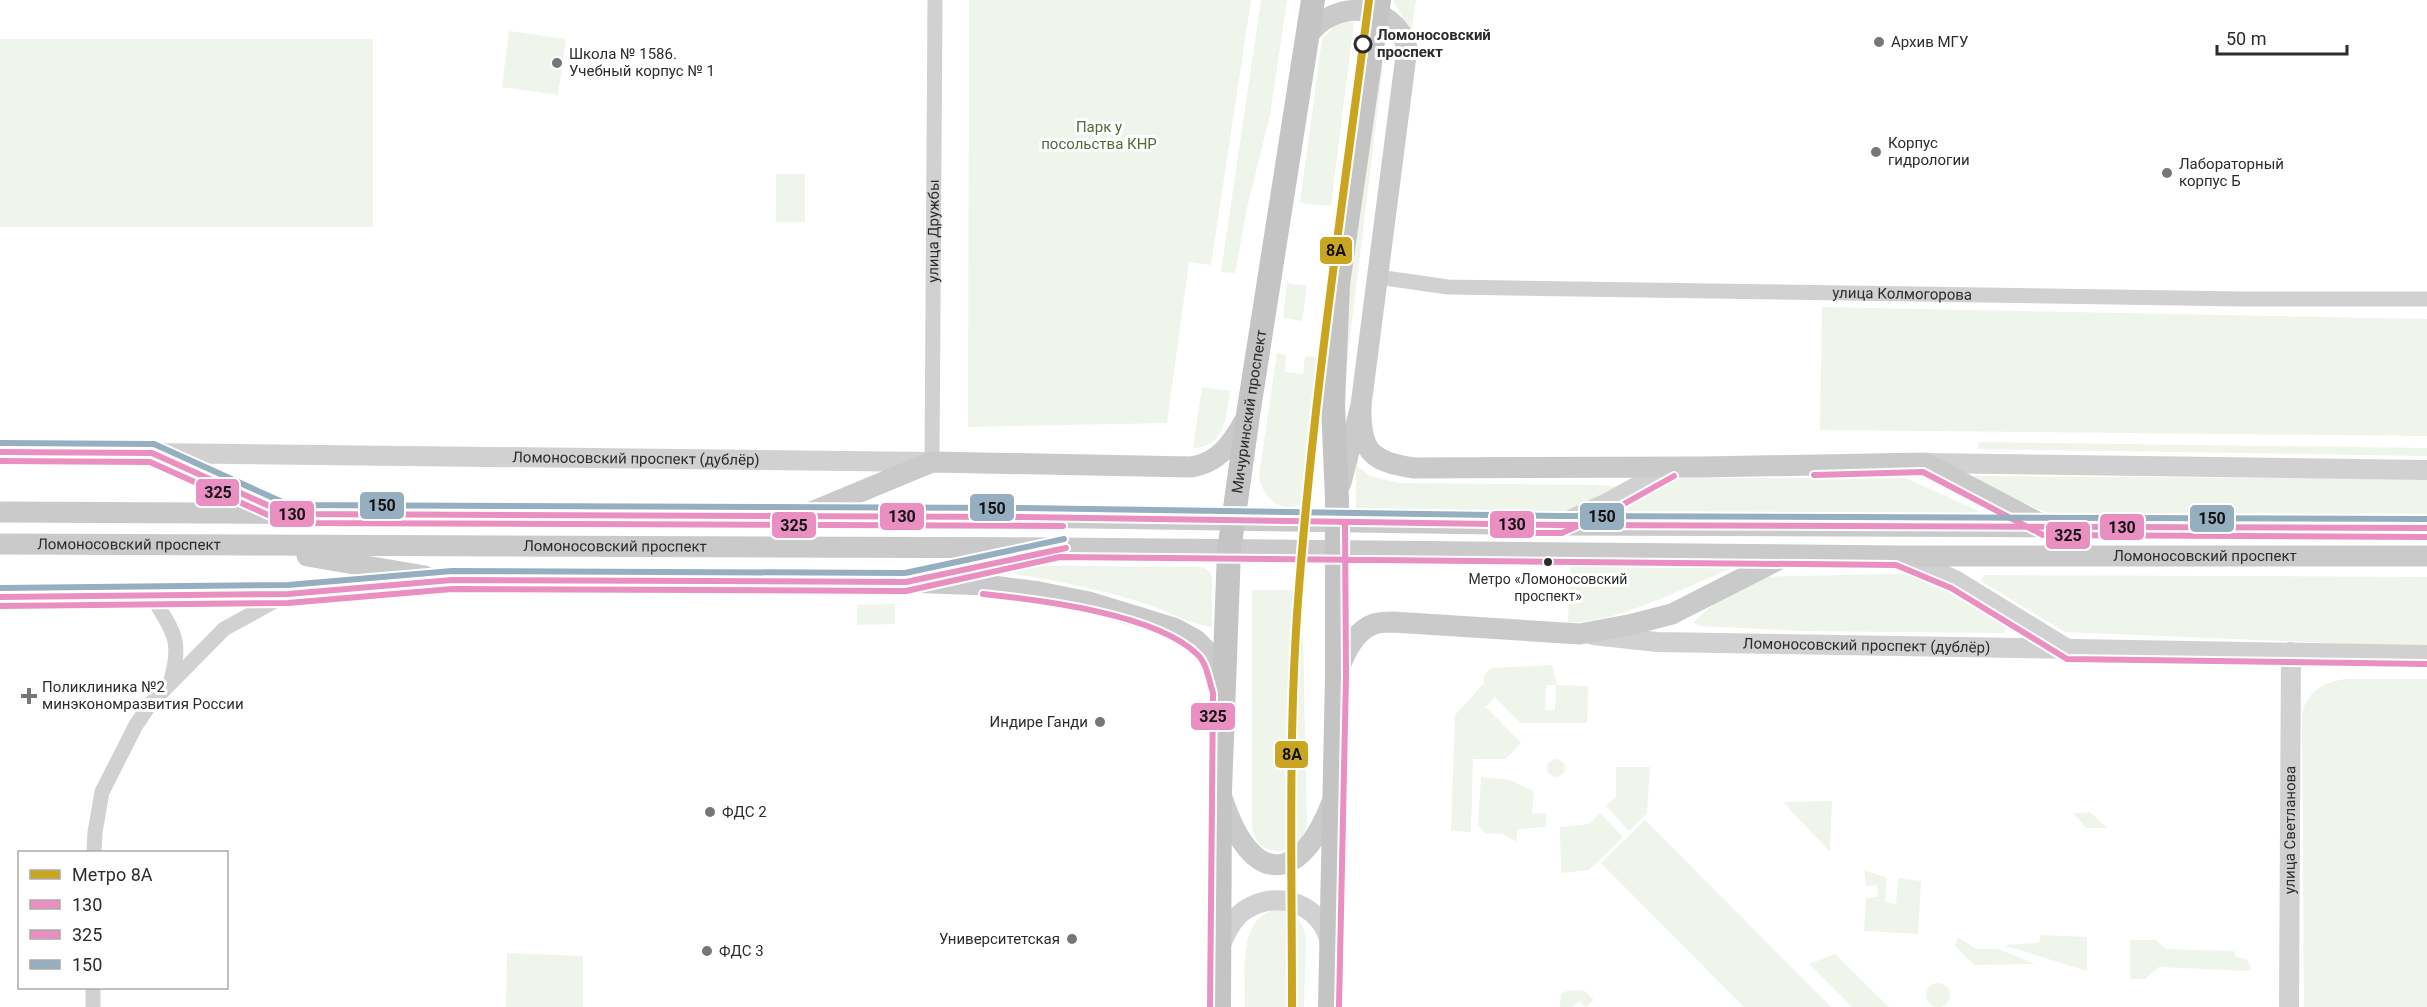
<svg xmlns="http://www.w3.org/2000/svg" width="2427" height="1007" viewBox="0 0 2427 1007" font-family="Roboto,sans-serif">
<style>
.green{fill:#eff5ea;fill-rule:evenodd}
.lines{fill:none;stroke-linecap:round;stroke-linejoin:round}
.minor{stroke:#d1d1d1;stroke-width:15}
.tertiary{stroke:#d1d1d1;stroke-width:20}
.secondary{stroke:#cacaca;stroke-width:21}
.primary{stroke:#c4c4c4;stroke-width:24}
.bus-1-casing{stroke:#fff;stroke-width:10}
.bus-2-casing{stroke:#fff;stroke-width:10}
.bus-3-casing{stroke:#fff;stroke-width:10}
.bus-1{stroke:#ea8fc1;stroke-width:6}
.bus-2{stroke:#ea8fc1;stroke-width:6}
.bus-3{stroke:#95aec0;stroke-width:6}
.metro-1-casing{stroke:#fff;stroke-width:12}
.metro-1{stroke:#caa520;stroke-width:8}
.poi-dot{fill:#767676;stroke:#fff;stroke-width:2}
.stop-dot{fill:#fff;stroke:#2c2c2c;stroke-width:3}
.bus-dot{fill:#2c2c2c;stroke:#fff;stroke-width:2}
.labels{text-anchor:middle;dominant-baseline:central;stroke-width:6;stroke-linejoin:round;paint-order:stroke}
.bus-label{font-size:14px;fill:#2c2c2c;stroke:#fff}
.stop-label{font-size:15px;font-weight:bold;fill:#2c2c2c;stroke:#fff;text-anchor:start}
.poi-label{font-size:15px;fill:#2c2c2c;stroke:#fff;text-anchor:start}
.park-label{font-size:15px;fill:#4f6b36;stroke:#fff}
.street-label{font-size:15px;fill:#2c2c2c;stroke:#fff}
.line-badge{stroke:#fff;stroke-width:2}
.pale-badge-label{font-size:16px;text-anchor:middle;font-weight:bold;fill:#111}
</style>
<rect width="100%" height="100%" fill="#fff"/>
<path class="green" d="M 969,0 L 1251,0 L 1211,265 L 1189,262 L 1167,423 L 968,427 Z
M 1261,0 L 1287,0 L 1270,115 L 1247,208 L 1235,273 L 1221,272 Z
M 1393,0 L 1416,0 L 1411,33 Z
M 1348,22 L 1354,22 L 1331,206 L 1300,203 L 1322,39 L 1336,25 Z
M 509,31 L 566,39 L 558,95 L 502,87 Z
M 0,39 L 373,39 L 373,227 L 0,227 Z
M 1376,65 L 1383,66 L 1343,395 L 1344,298 Z
M 776,174 L 805,174 L 805,222 L 776,222 Z
M 1287,283 L 1307,286 L 1302,321 L 1283,318 Z
M 1822,307 L 2427,319 L 2427,436 L 1820,430 Z
M 1277,353 L 1286,355 L 1285,372 L 1303,374 L 1305,356 L 1316,357 L 1313,493 C 1292,520 1263,505 1259,475 Z
M 1202,387 L 1230,391 C 1226,415 1226,447 1193,448 Z
M 1979,442 L 2427,448 L 2427,456 L 1979,449 L 1977,447 Z
M 1356,465 L 1370,476 L 1399,483 L 1601,485 L 1613,486 L 1616,489 L 1561,513 L 1356,513 Z
M 1974,476 L 2427,479 L 2427,515 L 2251,513 L 2055,516 L 1972,481 Z
M 1683,478 L 1906,478 L 1983,513 L 1979,517 L 1607,512 L 1651,488 Z
M 1570,563 L 1735,567 C 1691,584 1612,626 1568,622 Z
M 995,565 L 1202,567 L 1209,571 L 1212,577 L 1212,627 C 1189,624 1168,611 1146,604 C 1094,587 1041,577 986,570 Z
M 1923,573 L 2005,623 L 2009,627 L 2003,633 L 1801,631 L 1699,626 L 1693,623 L 1724,594 L 1756,577 Z
M 1983,575 L 2427,577 L 2427,647 L 2065,632 L 1981,581 Z
M 1252,590 L 1302,590 L 1307,827 C 1297,856 1260,862 1252,828 Z
M 895,604 L 895,624 L 857,625 L 857,605 Z
M 1552,665 L 1557,685 L 1588,686 L 1587,723 L 1521,723 L 1495,697 L 1486,707 L 1521,743 L 1506,759 L 1473,759 L 1471,832 L 1451,831 L 1455,715 L 1484,683 L 1484,675 L 1491,668 ZM 1546,685 L 1556,685 L 1555,710 L 1545,710 Z
M 2345,679 L 2427,679 L 2427,1007 L 2304,1007 L 2302,713 C 2309,690 2322,683 2345,679 Z
M1547 768a9 9 0 1 1 18 0a9 9 0 1 1-18 0Z
M 1616,767 L 1650,767 L 1647,813 L 1629,831 L 1606,806 L 1616,797 Z
M 1481,777 L 1510,780 L 1534,791 L 1532,814 L 1546,813 L 1546,827 L 1518,829 L 1516,842 L 1503,834 L 1485,833 L 1478,825 Z
M 1832,801 L 1830,852 L 1783,802 Z
M 2090,812 L 2107,828 L 2086,828 L 2073,813 Z
M 1600,813 L 1623,837 L 1589,870 L 1561,873 L 1560,827 L 1589,824 Z
M 1645,820 L 1831,1007 L 1744,1007 L 1601,863 Z
M 1864,870 L 1887,878 L 1885,902 L 1896,904 L 1898,878 L 1921,881 L 1918,934 L 1864,931 L 1866,898 L 1878,897 L 1877,885 L 1866,886 Z
M 1277,909 C 1294,912 1301,920 1306,936 L 1304,1007 L 1245,1007 C 1246,974 1236,918 1277,909 Z
M 2041,935 L 2087,937 L 2087,971 L 2003,945 L 2039,943 Z
M 1958,937 L 1976,949 L 1998,949 L 2035,964 L 1974,965 L 1955,946 Z
M 2130,940 L 2156,940 L 2166,949 L 2234,951 L 2235,956 L 2247,960 L 2251,968 L 2246,971 L 2159,967 L 2145,979 L 2130,979 Z
M 507,953 L 583,956 L 583,1007 L 506,1007 Z
M 1835,954 L 1889,1007 L 1852,1007 L 1809,964 Z
M1926 995a12 12 0 1 1 24 0a12 12 0 1 1-24 0Z
M 1579,990 L 1585,991 L 1594,1000 L 1586,1007 L 1579,1001 L 1572,1007 L 1560,1007 L 1561,994 L 1567,991 Z"/>
<g class="lines">
<g class="minor">
<path id="s1" d="M 1378,277 L 1448,287 L 2242,299 L 2427,299"/>
<path id="s2" d="M 932,462 L 935,0"/>
<path d="M 152,596 C 172,631 183,638 171,680"/>
<path d="M 94,852 L 95,832 L 102,792 L 136,725 L 151,703 L 224,629 L 284,596"/>
<path d="M 93,1007 L 93,988"/>
</g>
<g class="tertiary">
<path id="s3" d="M 152,453 L 929,462"/>
<path d="M 1925,463 L 2427,470"/>
<path d="M 1559,525 L 1609,502 L 1670,468"/>
<path d="M 1901,557 L 1955,580 L 2069,650"/>
<path id="s4" d="M 1593,635 L 1657,642 L 2427,655"/>
<path d="M 1221,944 C 1227,931 1233,918 1245,910 C 1279,888 1322,905 1330,943"/>
<path id="s5" d="M 2289,1007 L 2291,652"/>
</g>
<g class="secondary">
<path d="M 1308,36 C 1331,0 1395,0 1407,48 L 1361,405 L 1341,483"/>
<path d="M 1361,405 C 1360,449 1369,462 1414,468 L 1703,467 L 1925,463 L 2041,524"/>
<path d="M 0,452 L 152,453 L 278,510"/>
<path d="M 0,512 L 1022,517 L 1559,525 L 2427,528"/>
<path d="M 809,513 L 932,462 L 1191,467 C 1219,463 1233,442 1246,418"/>
<path id="s6" d="M 0,544 L 1059,548 L 1898,556 L 2427,556"/>
<path d="M 307,556 L 425,576"/>
<path d="M 936,575 L 1017,557"/>
<path d="M 0,597 L 288,594 L 452,580 L 906,582 L 986,585 L 1039,592 L 1089,602 L 1174,628 L 1196,640 L 1208,652 L 1222,692"/>
<path d="M 1338,672 C 1344,654 1354,631 1374,624 C 1380,622 1388,622 1393,622 L 1580,634 L 1633,624 L 1672,614 L 1786,556"/>
<path d="M 1223,800 C 1251,886 1300,886 1332,802"/>
</g>
<g class="primary">
<path id="s7" d="M 1219,1007 L 1220,791 L 1229,551 L 1248,415 L 1313,0"/>
<path d="M 1330,1007 L 1337,676 L 1337,499 L 1333,405 L 1338,284 L 1379,0"/>
</g>
<g class="bus-1-casing">
<path id="bus-1" d="M 0,452 L 152,453 L 287,514 L 1022,517 L 1559,525 L 2427,528
M 0,597 L 288,594 L 452,580 L 906,582 L 1066,548"/>
</g>
<g class="bus-2-casing">
<path id="bus-2" d="M 0,461 L 150,462 L 286,523 L 1063,526
M 1814,475 L 1923,472 L 2043,535 L 2427,537
M 1514,533 L 1562,533 L 1613,510 L 1674,476
M 983,594 C 1040,600 1157,614 1198,655 C 1207,664 1209,681 1213,693 L 1210,1007
M 0,606 L 288,603 L 452,589 L 906,591 L 1060,557 L 1896,565 L 1951,588 L 2067,659 L 2427,664
M 1339,1007 L 1346,676 L 1345,523"/>
</g>
<g class="bus-3-casing">
<path id="bus-3" d="M 0,443 L 154,444 L 289,505 L 1022,508 L 1559,516 L 2427,519
M 0,588 L 288,585 L 452,571 L 905,573 L 1064,539"/>
</g>
<use href="#bus-1" class="bus-1"/>
<use href="#bus-2" class="bus-2"/>
<use href="#bus-3" class="bus-3"/>
<g class="metro-1-casing">
<path id="metro-1" d="M 1292,1007 C 1292,872 1288,736 1298,601 C 1313,399 1343,200 1369,0"/>
</g>
<use href="#metro-1" class="metro-1"/>
</g>
<g class="poi-dot">
<circle cx="1879" cy="42" r="6"/>
<circle cx="557" cy="63" r="6"/>
<circle cx="1876" cy="152" r="6"/>
<circle cx="2167" cy="173" r="6"/>
<path d="M26 687h6v6h6v6h-6v6h-6v-6h-6v-6h6z"/>
<circle cx="1100" cy="722" r="6"/>
<circle cx="710" cy="812" r="6"/>
<circle cx="1072" cy="939" r="6"/>
<circle cx="707" cy="951" r="6"/>
</g>
<circle class="stop-dot" cx="1363" cy="44" r="8"/>
<circle class="bus-dot" cx="1548" cy="562" r="5"/>
<g class="labels">
<g class="bus-label">
<text x="1548" y="579">Метро «Ломоносовский<tspan x="1548" dy="17">проспект»</tspan></text>
</g>
<g class="stop-label">
<text x="1377" y="35">Ломоносовский<tspan x="1377" dy="17">проспект</tspan></text>
</g>
<g class="poi-label">
<text x="1891" y="42">Архив МГУ</text>
<text x="569" y="54">Школа № 1586.<tspan x="569" dy="17">Учебный корпус № 1</tspan></text>
<text x="1888" y="143">Корпус<tspan x="1888" dy="17">гидрологии</tspan></text>
<text x="2179" y="164">Лабораторный<tspan x="2179" dy="17">корпус Б</tspan></text>
<text x="42" y="687">Поликлиника №2<tspan x="42" dy="17">минэкономразвития России</tspan></text>
<text x="1088" y="722" text-anchor="end">Индире Ганди</text>
<text x="722" y="812">ФДС 2</text>
<text x="1060" y="939" text-anchor="end">Университетская</text>
<text x="719" y="951">ФДС 3</text>
</g>
<g class="park-label">
<text x="1099" y="127">Парк у<tspan x="1099" dy="17">посольства КНР</tspan></text>
</g>
<g class="street-label">
<text stroke="none"><textPath href="#s2" startOffset="231">улица Дружбы</textPath></text>
<text stroke="none"><textPath href="#s1" startOffset="525">улица Колмогорова</textPath></text>
<text stroke="none"><textPath href="#s7" startOffset="597">Мичуринский проспект</textPath></text>
<text stroke="none"><textPath href="#s3" startOffset="484">Ломоносовский проспект (дублёр)</textPath></text>
<text stroke="none"><textPath href="#s6" startOffset="129">Ломоносовский проспект</textPath></text>
<text stroke="none"><textPath href="#s6" startOffset="615">Ломоносовский проспект</textPath></text>
<text stroke="none"><textPath href="#s6" startOffset="2205">Ломоносовский проспект</textPath></text>
<text stroke="none"><textPath href="#s4" startOffset="274">Ломоносовский проспект (дублёр)</textPath></text>
<text stroke="none"><textPath href="#s5" startOffset="177">улица Светланова</textPath></text>
</g>
</g>
<g class="line-badge">
<rect x="1319" y="236" width="34" height="29" rx="6" fill="#caa520"/>
<rect x="195" y="478" width="45" height="29" rx="6" fill="#ea8fc1"/>
<rect x="359" y="491" width="46" height="29" rx="6" fill="#95aec0"/>
<rect x="969" y="493" width="46" height="29" rx="6" fill="#95aec0"/>
<rect x="269" y="500" width="46" height="28" rx="6" fill="#ea8fc1"/>
<rect x="1579" y="502" width="46" height="29" rx="6" fill="#95aec0"/>
<rect x="879" y="502" width="46" height="29" rx="6" fill="#ea8fc1"/>
<rect x="2189" y="504" width="46" height="29" rx="6" fill="#95aec0"/>
<rect x="1489" y="510" width="46" height="29" rx="6" fill="#ea8fc1"/>
<rect x="771" y="511" width="46" height="28" rx="6" fill="#ea8fc1"/>
<rect x="2099" y="513" width="46" height="28" rx="6" fill="#ea8fc1"/>
<rect x="2045" y="521" width="46" height="29" rx="6" fill="#ea8fc1"/>
<rect x="1190" y="702" width="46" height="29" rx="6" fill="#ea8fc1"/>
<rect x="1274" y="740" width="35" height="29" rx="6" fill="#caa520"/>
</g>
<g class="pale-badge-label">
<text x="1336" y="256">8А</text>
<text x="218" y="498">325</text>
<text x="382" y="511">150</text>
<text x="992" y="514">150</text>
<text x="292" y="520">130</text>
<text x="1602" y="522">150</text>
<text x="902" y="522">130</text>
<text x="2212" y="524">150</text>
<text x="1512" y="530">130</text>
<text x="794" y="531">325</text>
<text x="2122" y="533">130</text>
<text x="2068" y="541">325</text>
<text x="1213" y="722">325</text>
<text x="1292" y="760">8А</text>
</g>
<rect x="18" y="851" width="210" height="138" fill="#ffffff" stroke="#ababab" stroke-width="1.5"/>
<rect x="30" y="870" width="30" height="9" fill="#caa520" stroke="#ababab" stroke-width="1.5"/>
<text x="72" y="881" font-size="18" fill="#2c2c2c">Метро 8А</text>
<rect x="30" y="900" width="30" height="9" fill="#ea8fc1" stroke="#ababab" stroke-width="1.5"/>
<text x="72" y="911" font-size="18" fill="#2c2c2c">130</text>
<rect x="30" y="930" width="30" height="9" fill="#ea8fc1" stroke="#ababab" stroke-width="1.5"/>
<text x="72" y="941" font-size="18" fill="#2c2c2c">325</text>
<rect x="30" y="960" width="30" height="9" fill="#95aec0" stroke="#ababab" stroke-width="1.5"/>
<text x="72" y="971" font-size="18" fill="#2c2c2c">150</text>
<path d="M2217 45v9h130v-9" fill="none" stroke="#2c2c2c" stroke-width="3"/>
<text x="2226" y="45" font-size="18" fill="#2c2c2c" stroke="#ffffff" stroke-width="4.5" paint-order="stroke">50 m</text>
</svg>
